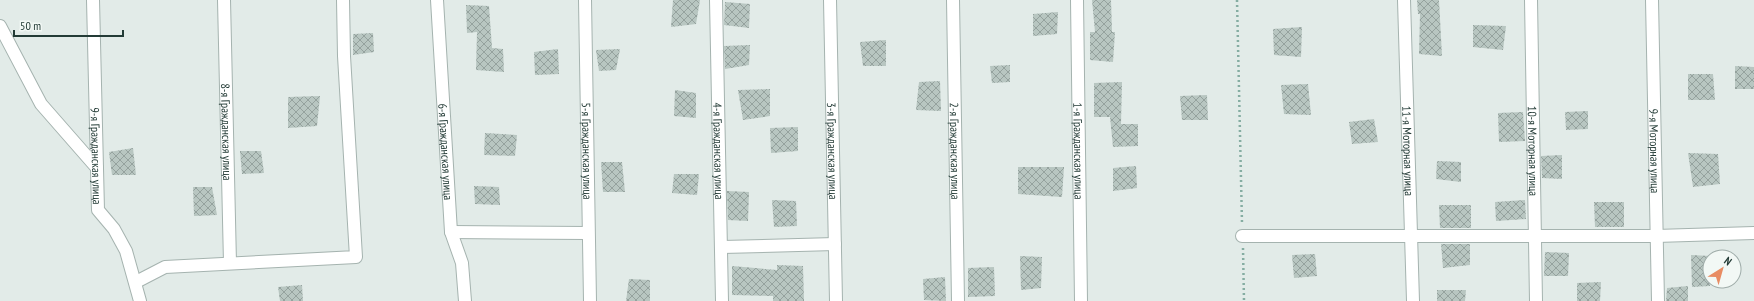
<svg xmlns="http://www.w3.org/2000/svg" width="1754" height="301" viewBox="0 0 1754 301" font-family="'PT Sans Narrow',sans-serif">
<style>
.building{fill:url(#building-cross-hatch)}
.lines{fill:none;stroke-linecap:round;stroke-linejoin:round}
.minor-casing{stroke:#a5b3af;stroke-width:14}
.path{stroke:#85ada2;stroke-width:2.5;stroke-dasharray:2 3;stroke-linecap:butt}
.minor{stroke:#fff;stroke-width:12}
.labels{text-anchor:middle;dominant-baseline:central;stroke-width:3;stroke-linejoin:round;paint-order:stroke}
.street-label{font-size:12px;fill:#233b36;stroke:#f2f8f5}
</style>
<defs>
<pattern id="building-cross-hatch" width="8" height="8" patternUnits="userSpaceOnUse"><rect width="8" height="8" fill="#b8c6c1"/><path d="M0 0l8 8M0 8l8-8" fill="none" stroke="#95a29e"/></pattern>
</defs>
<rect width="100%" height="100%" fill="#e2ebe8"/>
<path class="building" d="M 673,0 L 700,0 L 696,24 L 671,27 Z
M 1092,0 L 1111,0 L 1112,32 L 1115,32 L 1113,62 L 1090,60 L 1090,32 L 1095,32 Z
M 1417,0 L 1439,0 L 1442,56 L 1419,54 L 1420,14 L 1418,14 Z
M 725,2 L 750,4 L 749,28 L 724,25 Z
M 466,5 L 489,6 L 492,48 L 503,49 L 504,72 L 476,70 L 477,32 L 467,33 Z
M 1058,12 L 1057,34 L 1033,36 L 1033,14 Z
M 1473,25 L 1506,26 L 1503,50 L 1473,47 Z
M 1302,27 L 1301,57 L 1274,55 L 1273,29 Z
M 373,33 L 374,52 L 353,55 L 353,34 Z
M 886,40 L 886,66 L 863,66 L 860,42 Z
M 750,45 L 749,65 L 725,69 L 724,46 Z
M 558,49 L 559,74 L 535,75 L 534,52 Z
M 620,49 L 616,70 L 599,71 L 596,50 Z
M 1010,65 L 1010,82 L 992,83 L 990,66 Z
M 1735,66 L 1754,67 L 1754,89 L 1735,89 Z
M 1688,74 L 1713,74 L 1715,100 L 1688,100 Z
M 940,81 L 941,111 L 916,110 L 919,82 Z
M 1122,82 L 1121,124 L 1138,124 L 1138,146 L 1113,147 L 1110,117 L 1094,117 L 1094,83 Z
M 1308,84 L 1311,115 L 1284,114 L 1281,85 Z
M 770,89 L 770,116 L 743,120 L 738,90 Z
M 675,90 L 696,93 L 696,118 L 674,116 Z
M 1207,95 L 1208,120 L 1182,120 L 1180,96 Z
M 320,96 L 317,126 L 288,128 L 288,97 Z
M 1588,111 L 1588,129 L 1566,130 L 1565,112 Z
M 1523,112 L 1525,141 L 1499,142 L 1498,113 Z
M 1374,119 L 1378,142 L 1352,144 L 1349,122 Z
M 798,127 L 798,151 L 771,153 L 770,128 Z
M 485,133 L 517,135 L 515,156 L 484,155 Z
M 133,148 L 136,175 L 112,175 L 109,152 Z
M 240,151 L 261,151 L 264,173 L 242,174 Z
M 1688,153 L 1718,154 L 1720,184 L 1693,187 Z
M 1562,155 L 1562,179 L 1542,178 L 1541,156 Z
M 1437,161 L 1461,162 L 1461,182 L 1436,179 Z
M 601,162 L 622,162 L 625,192 L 603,192 Z
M 1136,166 L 1137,188 L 1113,191 L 1113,168 Z
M 1018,167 L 1064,167 L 1062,197 L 1018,194 Z
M 674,174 L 699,174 L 697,195 L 672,193 Z
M 474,186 L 499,187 L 500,205 L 475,204 Z
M 193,187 L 212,187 L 217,215 L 194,216 Z
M 727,191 L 749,192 L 748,221 L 728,220 Z
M 772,200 L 796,201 L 797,226 L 774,227 Z
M 1525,200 L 1526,219 L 1496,221 L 1495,202 Z
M 1594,202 L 1624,202 L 1624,227 L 1595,227 Z
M 1439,205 L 1471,205 L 1471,228 L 1440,228 Z
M 1441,244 L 1470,244 L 1470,265 L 1443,268 Z
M 1545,252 L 1569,253 L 1568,276 L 1544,276 Z
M 1315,254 L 1317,276 L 1294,278 L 1292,255 Z
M 1691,255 L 1710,256 L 1710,286 L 1692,287 Z
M 1020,256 L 1042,257 L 1041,288 L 1021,290 Z
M 777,265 L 803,266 L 804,301 L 773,301 L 773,296 L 732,295 L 732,266 L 777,270 Z
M 994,267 L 995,296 L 968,297 L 968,268 Z
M 945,277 L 946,301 L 924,300 L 923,279 Z
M 629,279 L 650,280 L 650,301 L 626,301 Z
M 1601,282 L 1600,301 L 1577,301 L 1577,283 Z
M 302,285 L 303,301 L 280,301 L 278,287 Z
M 1688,286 L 1688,301 L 1666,301 L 1667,288 Z
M 1437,290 L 1466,290 L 1465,301 L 1437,301 Z"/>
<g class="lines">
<g class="minor-casing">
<g id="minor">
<path id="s1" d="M 93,0 L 98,210 L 114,229 L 126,251 L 140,301"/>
<path id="s2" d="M 224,0 L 230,263"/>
<path id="s3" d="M 437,0 L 451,232 L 462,263 L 465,301"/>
<path id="s4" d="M 585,0 L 590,301"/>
<path id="s5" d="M 716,0 L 722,301"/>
<path id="s6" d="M 830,0 L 836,301"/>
<path id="s7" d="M 953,0 L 958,301"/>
<path id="s8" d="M 1077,0 L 1081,301"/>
<path id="s9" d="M 1404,0 L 1413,301"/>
<path id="s10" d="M 1531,0 L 1536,301"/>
<path id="s11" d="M 1652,0 L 1658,301"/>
<path d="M 0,26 L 41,104 L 97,168"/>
<path d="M 451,232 L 588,233"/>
<path d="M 1242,236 L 1656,236 L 1754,233"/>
<path d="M 722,247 L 835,244"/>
<path d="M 136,282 L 165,267 L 356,257 L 344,56 L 343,0"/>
</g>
</g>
<path class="path" d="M 1237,0 L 1242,223
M 1243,248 L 1244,301"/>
<use href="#minor" class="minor"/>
</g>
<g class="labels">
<g class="street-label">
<text stroke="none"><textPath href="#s2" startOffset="132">8-я Гражданская улица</textPath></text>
<text stroke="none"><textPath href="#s5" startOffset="151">4-я Гражданская улица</textPath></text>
<text stroke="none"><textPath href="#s6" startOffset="151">3-я Гражданская улица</textPath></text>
<text stroke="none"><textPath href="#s9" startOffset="151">11-я Моторная улица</textPath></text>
<text stroke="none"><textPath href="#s11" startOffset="151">9-я Моторная улица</textPath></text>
<text stroke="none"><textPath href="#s3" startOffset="152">6-я Гражданская улица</textPath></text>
<text stroke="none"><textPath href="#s4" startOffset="151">5-я Гражданская улица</textPath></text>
<text stroke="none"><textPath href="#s7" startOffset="151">2-я Гражданская улица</textPath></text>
<text stroke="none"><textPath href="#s8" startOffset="151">1-я Гражданская улица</textPath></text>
<text stroke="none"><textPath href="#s10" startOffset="151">10-я Моторная улица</textPath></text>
<text stroke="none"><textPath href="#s1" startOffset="156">9-я Гражданская улица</textPath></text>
</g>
</g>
<g transform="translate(1722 269) rotate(37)"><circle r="19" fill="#f2f8f5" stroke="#9faca9"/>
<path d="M0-3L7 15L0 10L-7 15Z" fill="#e88c63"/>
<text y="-6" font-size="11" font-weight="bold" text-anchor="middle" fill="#233b36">N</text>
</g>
<path d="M14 30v6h109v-6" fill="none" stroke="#233b36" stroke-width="2"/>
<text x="20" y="30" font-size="12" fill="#233b36" stroke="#f2f8f5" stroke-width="3" paint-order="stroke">50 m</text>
</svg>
